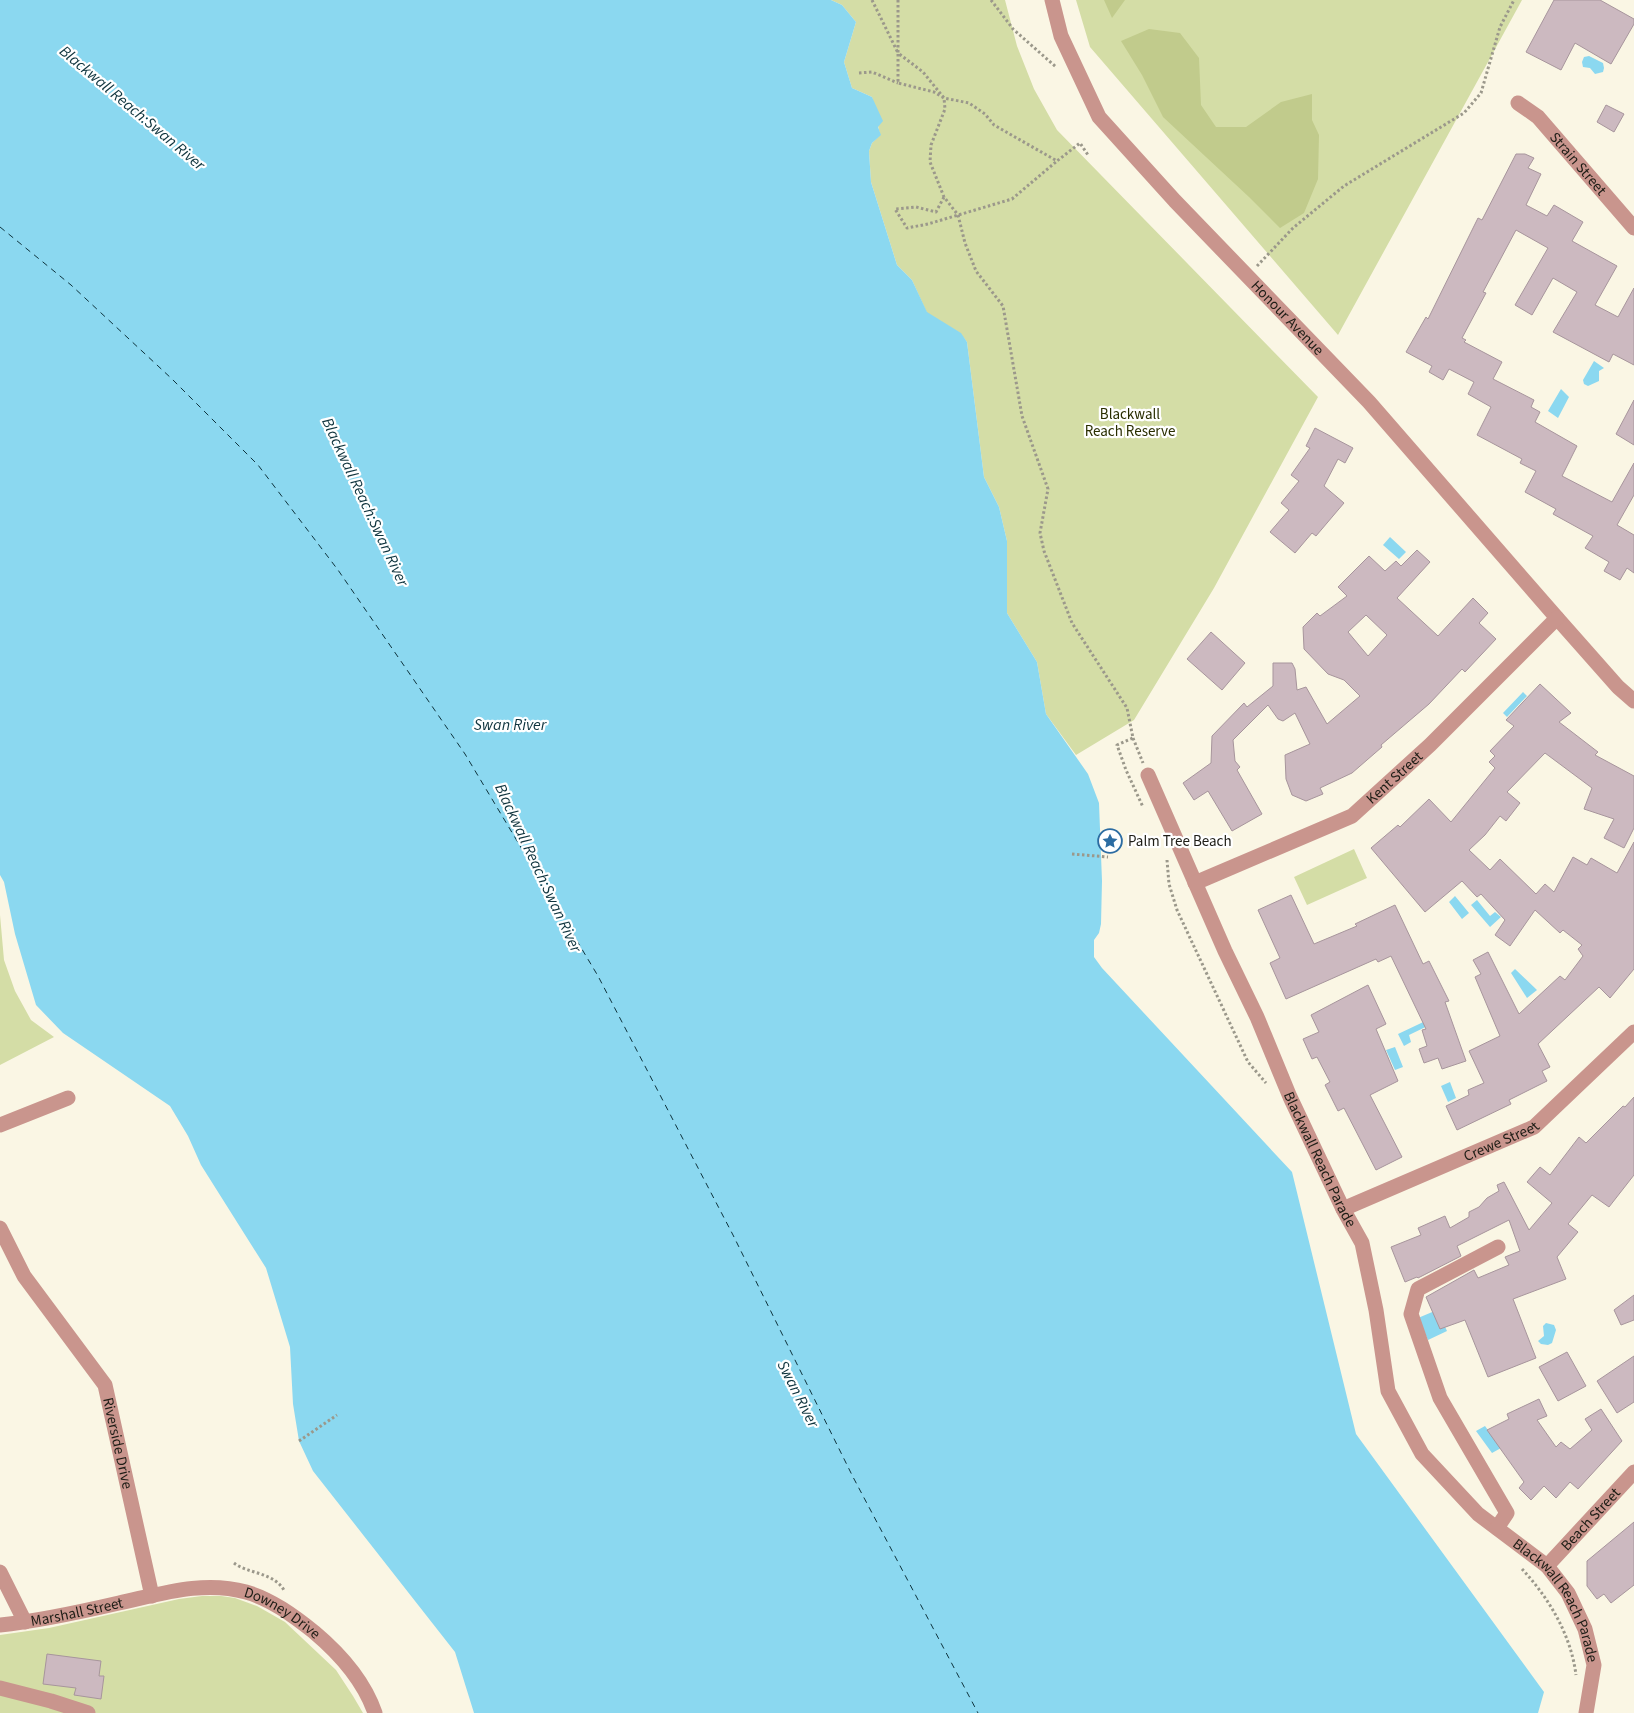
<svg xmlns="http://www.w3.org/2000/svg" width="1634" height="1713" viewBox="0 0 1634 1713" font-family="'Source Sans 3',sans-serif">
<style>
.green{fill:#d4dda6}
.forest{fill:#c1cb8c}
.water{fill:#8bd8f0}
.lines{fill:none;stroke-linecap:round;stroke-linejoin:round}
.ferry{stroke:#0f343e;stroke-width:1;stroke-dasharray:6 5;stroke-linecap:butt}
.building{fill:#ccb9c0;stroke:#a7959c;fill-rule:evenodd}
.path{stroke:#9b988b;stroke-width:3;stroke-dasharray:2.5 2.5;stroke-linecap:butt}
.minor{stroke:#c9958d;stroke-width:15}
.labels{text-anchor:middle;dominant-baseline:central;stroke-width:4.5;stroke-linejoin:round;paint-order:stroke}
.street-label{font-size:15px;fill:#1e1d16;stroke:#fff}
.park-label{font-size:15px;fill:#2a2e00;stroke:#fff}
.poi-label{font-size:15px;fill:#1e1d16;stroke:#fff;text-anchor:start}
.water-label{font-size:16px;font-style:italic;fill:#0f343e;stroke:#fff}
</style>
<rect width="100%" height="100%" fill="#faf6e4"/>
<path class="green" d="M 831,0 L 1005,0 L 1017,46 L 1034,89 L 1057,130 L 1318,397 L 1214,588 L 1134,720 L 1076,755 L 1046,714 L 1037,662 L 1007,613 L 1007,541 L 999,507 L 984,477 L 967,342 L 960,333 L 927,313 L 912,280 L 897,265 L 871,182 L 869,151 L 872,143 L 880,135 L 872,97 L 852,88 L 844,62 L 856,22 L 842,5 Z
M 1076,0 L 1522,0 L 1338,335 L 1090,47 Z
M 1354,849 L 1367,878 L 1307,905 L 1294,877 Z
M 0,915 L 4,960 L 15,991 L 31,1020 L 54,1037 L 0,1065 Z
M 202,1596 L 221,1596 L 235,1598 L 257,1606 L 285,1622 L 336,1670 L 353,1696 L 363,1713 L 0,1713 L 0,1635 L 49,1628 L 179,1599 Z"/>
<path class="forest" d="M 1104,0 L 1125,0 L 1112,18 Z
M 1149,29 L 1180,33 L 1199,58 L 1201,105 L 1216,127 L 1246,127 L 1281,102 L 1312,94 L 1312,120 L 1319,135 L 1318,179 L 1304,213 L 1280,228 L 1249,197 L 1163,117 L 1142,75 L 1121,41 Z"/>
<path class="water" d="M 0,0 L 831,0 L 842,5 L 856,22 L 844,62 L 852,88 L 872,97 L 883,121 L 878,127 L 881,135 L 872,143 L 869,151 L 871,182 L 897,265 L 912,280 L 927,312 L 961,333 L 967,342 L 984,477 L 999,507 L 1007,541 L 1007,613 L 1037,662 L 1046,714 L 1088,774 L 1099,803 L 1102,881 L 1101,924 L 1099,933 L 1094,940 L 1094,957 L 1102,968 L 1292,1172 L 1356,1434 L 1544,1692 L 1538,1713 L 474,1713 L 455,1652 L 313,1471 L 299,1441 L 293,1404 L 290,1347 L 266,1268 L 201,1165 L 188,1136 L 170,1106 L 63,1033 L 36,1005 L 15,934 L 4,882 L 0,875 Z
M 1589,56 L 1603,63 L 1604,68 L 1603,72 L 1595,74 L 1590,68 L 1583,67 L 1582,62 L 1584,57 Z
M 1594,361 L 1604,368 L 1599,371 L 1599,381 L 1588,386 L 1584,384 L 1583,380 Z
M 1561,389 L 1569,397 L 1558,418 L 1548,411 Z
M 1390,537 L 1406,552 L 1399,559 L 1383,545 Z
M 1523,692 L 1527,696 L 1507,717 L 1503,713 Z
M 1455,896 L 1469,913 L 1462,919 L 1449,902 Z
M 1477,900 L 1490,916 L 1495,912 L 1501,917 L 1490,927 L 1471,905 Z
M 1515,969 L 1537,990 L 1527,998 L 1511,973 Z
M 1436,1016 L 1438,1021 L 1409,1035 L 1411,1042 L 1404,1046 L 1398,1034 Z
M 1395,1047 L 1403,1067 L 1395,1070 L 1386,1050 Z
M 1450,1082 L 1456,1098 L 1448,1102 L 1441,1086 Z
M 1437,1310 L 1447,1331 L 1428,1340 L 1418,1318 Z
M 1546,1323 L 1554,1325 L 1556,1330 L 1552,1343 L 1548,1345 L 1541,1344 L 1538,1341 L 1544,1336 L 1543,1326 Z
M 1485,1426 L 1501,1448 L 1492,1453 L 1476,1431 Z"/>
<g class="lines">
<path class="ferry" d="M 0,227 L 71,285 L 172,379 L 258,465 L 338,570 L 465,754 L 598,976 L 733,1235 L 853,1477 L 978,1713"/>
</g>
<path class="building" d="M 1554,0 L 1600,0 L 1634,19 L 1634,24 L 1611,64 L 1575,43 L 1561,70 L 1526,52 Z
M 1606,105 L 1624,114 L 1614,132 L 1597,122 Z
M 1516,154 L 1525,154 L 1534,158 L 1528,168 L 1541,174 L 1526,205 L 1547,216 L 1554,205 L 1583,222 L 1572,241 L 1617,266 L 1595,305 L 1618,317 L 1634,288 L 1634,365 L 1613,354 L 1609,362 L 1553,332 L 1577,292 L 1553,278 L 1532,315 L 1515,305 L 1548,248 L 1516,230 L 1483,292 L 1486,293 L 1462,338 L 1466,340 L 1464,342 L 1502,362 L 1493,379 L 1534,400 L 1531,407 L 1540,412 L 1535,422 L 1577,446 L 1562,476 L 1612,502 L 1634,463 L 1634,495 L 1617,525 L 1634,535 L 1634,573 L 1627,568 L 1620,580 L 1604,571 L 1609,562 L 1585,548 L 1593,536 L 1553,514 L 1556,509 L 1525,492 L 1536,471 L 1520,463 L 1522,459 L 1477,435 L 1491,407 L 1468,394 L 1474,382 L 1449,369 L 1443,380 L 1429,372 L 1432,366 L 1406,352 L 1426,317 L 1428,319 L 1478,218 L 1482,220 Z
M 1634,400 L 1634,445 L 1616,434 Z
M 1315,428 L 1353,448 L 1345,463 L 1338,459 L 1324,486 L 1344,503 L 1316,536 L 1312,533 L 1295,553 L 1270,532 L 1289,510 L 1281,503 L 1299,481 L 1291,475 L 1310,448 L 1306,446 Z
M 1417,550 L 1430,562 L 1397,598 L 1438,636 L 1473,598 L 1488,613 L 1479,623 L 1496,639 L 1465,672 L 1462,669 L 1429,704 L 1381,745 L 1382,747 L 1352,773 L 1320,788 L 1323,794 L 1306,801 L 1292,795 L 1286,779 L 1285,755 L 1310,744 L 1295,713 L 1283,721 L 1278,719 L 1268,705 L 1233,740 L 1235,761 L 1240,767 L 1237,770 L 1262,814 L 1232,831 L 1208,791 L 1194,800 L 1183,783 L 1211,763 L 1212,736 L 1244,703 L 1247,707 L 1273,686 L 1273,663 L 1292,663 L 1295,669 L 1297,690 L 1306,687 L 1327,724 L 1360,696 L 1344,680 L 1328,674 L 1304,649 L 1303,627 L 1317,613 L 1320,616 L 1347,596 L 1338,587 L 1369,556 L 1385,571 L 1396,561 L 1401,566 ZM 1366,615 L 1387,635 L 1368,656 L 1348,632 Z
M 1211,632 L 1245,663 L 1222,690 L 1187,659 Z
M 1540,684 L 1571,713 L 1559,722 L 1598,752 L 1595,755 L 1634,776 L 1634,828 L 1624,848 L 1604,838 L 1614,819 L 1584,809 L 1592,788 L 1545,753 L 1507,792 L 1520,803 L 1506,821 L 1500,816 L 1485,835 L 1469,850 L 1490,870 L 1500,859 L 1536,894 L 1545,884 L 1554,892 L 1573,857 L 1587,865 L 1591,858 L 1617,873 L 1634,842 L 1634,969 L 1610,998 L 1599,987 L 1538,1044 L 1550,1067 L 1542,1071 L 1547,1081 L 1509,1100 L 1511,1104 L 1457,1130 L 1446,1106 L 1469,1095 L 1468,1090 L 1484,1083 L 1469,1051 L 1500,1036 L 1475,977 L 1481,974 L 1473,960 L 1488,952 L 1519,1014 L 1560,976 L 1565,980 L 1583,956 L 1578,949 L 1582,945 L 1563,930 L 1560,933 L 1535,910 L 1510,946 L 1495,935 L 1505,920 L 1481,894 L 1477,897 L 1462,881 L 1425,912 L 1371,848 L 1398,825 L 1400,827 L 1429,799 L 1451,822 L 1495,768 L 1489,762 L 1495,756 L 1490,751 L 1514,726 L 1506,720 Z
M 1291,895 L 1314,944 L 1357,926 L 1355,924 L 1395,905 L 1423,964 L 1429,961 L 1449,1001 L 1445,1002 L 1466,1061 L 1442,1069 L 1438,1058 L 1424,1063 L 1419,1049 L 1427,1046 L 1422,1030 L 1426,1029 L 1391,956 L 1378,962 L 1376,959 L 1286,999 L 1270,963 L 1280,958 L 1258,910 Z
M 1368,985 L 1386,1024 L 1376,1029 L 1398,1081 L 1370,1095 L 1402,1157 L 1376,1170 L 1344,1108 L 1338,1111 L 1325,1085 L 1330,1082 L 1317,1057 L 1312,1059 L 1303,1039 L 1319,1032 L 1311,1015 Z
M 1634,1097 L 1634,1175 L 1609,1207 L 1592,1195 L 1568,1224 L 1578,1232 L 1557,1257 L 1566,1279 L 1513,1299 L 1536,1358 L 1488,1377 L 1465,1320 L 1440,1329 L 1426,1297 L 1474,1270 L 1478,1278 L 1509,1265 L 1505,1257 L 1520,1251 L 1509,1220 L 1457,1246 L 1461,1256 L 1418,1278 L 1417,1277 L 1405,1282 L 1391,1247 L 1421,1235 L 1418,1228 L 1445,1216 L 1450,1228 L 1469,1217 L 1469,1212 L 1479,1207 L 1487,1198 L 1499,1191 L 1497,1185 L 1504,1182 L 1529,1230 L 1552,1203 L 1527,1182 L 1540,1167 L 1550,1175 L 1579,1137 L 1586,1143 L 1623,1106 L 1625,1107 Z
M 1634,1295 L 1634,1320 L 1621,1325 L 1614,1310 Z
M 1567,1352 L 1586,1386 L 1558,1401 L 1539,1367 Z
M 1634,1356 L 1634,1402 L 1617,1413 L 1597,1381 Z
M 1539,1399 L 1547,1416 L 1537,1420 L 1556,1447 L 1561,1442 L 1570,1449 L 1592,1430 L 1585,1419 L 1601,1409 L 1622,1441 L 1578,1489 L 1570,1482 L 1556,1498 L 1544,1486 L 1531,1500 L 1519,1488 L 1524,1482 L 1487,1430 L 1509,1419 L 1507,1414 Z
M 1634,1522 L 1634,1585 L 1611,1603 L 1604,1594 L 1597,1599 L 1587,1586 L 1587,1561 Z
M 47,1654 L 101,1661 L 99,1676 L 104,1676 L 101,1699 L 74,1695 L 76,1688 L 43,1684 Z"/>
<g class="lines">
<path class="path" d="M 872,0 L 898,53 L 898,83 L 934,92 L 944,98 L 969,103 L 985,114 L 994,125 L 1057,161 L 1080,143 L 1088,155
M 898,0 L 898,53 L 923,72 L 944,98 L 945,109 L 931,145 L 930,162 L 944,197 L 958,215 L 965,243 L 976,271 L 1003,306 L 1022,416 L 1048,489 L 1040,533 L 1044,551 L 1072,623 L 1127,708 L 1133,738 L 1117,745 L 1126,770 L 1143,807
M 991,0 L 1013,29 L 1056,67
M 859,73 L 872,72 L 898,83
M 944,197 L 936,212 L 916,207 L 895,209 L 907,228 L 928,224 L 1012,199 L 1057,161
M 1257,266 L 1293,228 L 1344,186 L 1464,113 L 1481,93 L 1500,27 L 1514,0
M 1133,738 L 1143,763
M 1072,854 L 1108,857
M 1167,860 L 1169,884 L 1177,910 L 1248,1062 L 1266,1083
M 299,1441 L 337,1415
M 234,1563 C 248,1574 275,1572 285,1592
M 1522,1569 C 1549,1598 1571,1635 1576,1675"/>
<g class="minor">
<path id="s1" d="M 1052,0 L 1061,36 L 1099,117 L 1175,201 L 1369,402 L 1557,618 L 1618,687 L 1634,701"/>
<path id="s2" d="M 1518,103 L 1538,117 L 1634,228"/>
<path id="s3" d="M 1148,775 L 1225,951 L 1257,1017 L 1290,1097 L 1343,1209 L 1362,1243 L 1376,1310 L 1388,1391 L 1422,1454 L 1478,1514 L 1547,1566 L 1568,1593 L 1585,1629 L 1594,1665 L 1586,1713"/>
<path id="s4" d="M 1195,883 L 1352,816 L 1430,745 L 1557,618"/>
<path d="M 0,1125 L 68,1098"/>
<path id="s5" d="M 1343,1209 L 1534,1127 L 1634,1032"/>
<path id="s6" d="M 0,1228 L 24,1276 L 105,1385 L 152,1596"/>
<path d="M 1497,1528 L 1507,1513 L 1440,1398 L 1411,1314 L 1418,1289 L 1498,1247"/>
<path id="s7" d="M 1547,1566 L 1634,1472"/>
<path d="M 0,1572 L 25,1622"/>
<path id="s8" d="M 0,1625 C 40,1621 80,1612 119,1603 C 161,1594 203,1580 246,1592 C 271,1599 294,1616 314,1632 C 339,1653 364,1681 375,1713"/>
<path d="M 0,1688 L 51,1701 L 88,1713"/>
</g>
</g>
<defs>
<g id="sight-ring" transform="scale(1.25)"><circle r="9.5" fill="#fff" stroke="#2c6ca2" stroke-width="1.5"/><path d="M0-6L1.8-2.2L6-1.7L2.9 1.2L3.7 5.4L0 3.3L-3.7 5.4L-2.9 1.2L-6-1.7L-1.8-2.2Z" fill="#2c6ca2"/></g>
</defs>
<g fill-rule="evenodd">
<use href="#sight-ring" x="1110" y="841"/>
</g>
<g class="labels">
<g class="street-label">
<text stroke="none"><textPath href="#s2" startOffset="86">Strain Street</textPath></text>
<text stroke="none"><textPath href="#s1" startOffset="402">Honour Avenue</textPath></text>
<text stroke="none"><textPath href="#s4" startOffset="228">Kent Street</textPath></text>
<text stroke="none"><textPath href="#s5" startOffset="172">Crewe Street</textPath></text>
<text stroke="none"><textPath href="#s3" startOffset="421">Blackwall Reach Parade</textPath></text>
<text stroke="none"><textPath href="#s6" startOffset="249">Riverside Drive</textPath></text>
<text stroke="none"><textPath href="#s7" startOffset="64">Beach Street</textPath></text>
<text stroke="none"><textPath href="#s3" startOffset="939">Blackwall Reach Parade</textPath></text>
<text stroke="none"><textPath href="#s8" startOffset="78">Marshall Street</textPath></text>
<text stroke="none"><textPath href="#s8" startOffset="292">Downey Drive</textPath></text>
</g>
<g class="park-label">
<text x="1130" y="414">Blackwall<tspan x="1130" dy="17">Reach Reserve</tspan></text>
</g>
<g class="poi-label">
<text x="1128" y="841">Palm Tree Beach</text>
</g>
<g class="water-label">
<text transform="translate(132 108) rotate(40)">Blackwall Reach:Swan River</text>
<text transform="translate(365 502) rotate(65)">Blackwall Reach:Swan River</text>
<text x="510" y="725">Swan River</text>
<text transform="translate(538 868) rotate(65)">Blackwall Reach:Swan River</text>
<text transform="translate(798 1394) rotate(63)">Swan River</text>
</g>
</g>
</svg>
